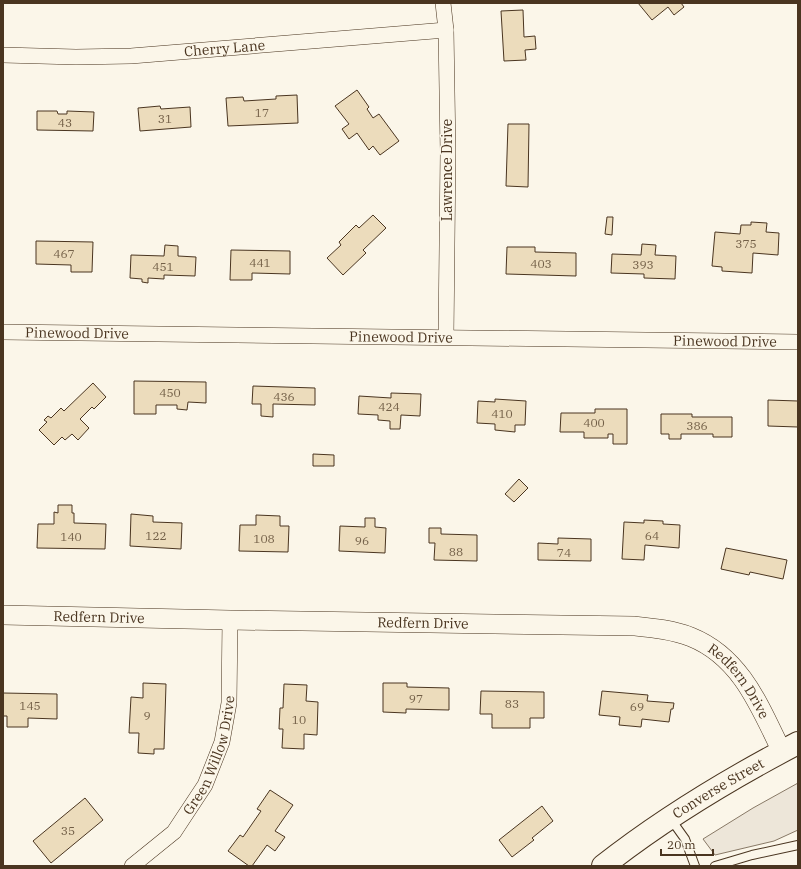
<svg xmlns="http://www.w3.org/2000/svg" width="801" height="869" viewBox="0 0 801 869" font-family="'IBM Plex Serif',serif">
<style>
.green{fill:#ede6d9;stroke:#887966}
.building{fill:#ecdcbc;stroke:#4a3520}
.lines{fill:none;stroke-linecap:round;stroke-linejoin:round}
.service-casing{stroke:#4a3520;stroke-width:10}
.minor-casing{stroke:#4a3520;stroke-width:16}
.tertiary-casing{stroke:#4a3520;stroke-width:20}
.secondary-casing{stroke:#4a3520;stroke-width:24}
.service{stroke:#fbf6e9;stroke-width:8}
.minor{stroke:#fbf6e9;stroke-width:15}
.tertiary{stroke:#fbf6e9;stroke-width:19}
.secondary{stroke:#fbf6e9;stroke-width:22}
.labels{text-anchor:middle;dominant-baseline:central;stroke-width:3;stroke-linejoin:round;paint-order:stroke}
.number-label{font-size:12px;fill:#725f47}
.street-label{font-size:14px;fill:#4a3520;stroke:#fbf6e9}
</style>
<rect width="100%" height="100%" fill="#fbf6e9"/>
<path class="green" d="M 798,783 L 798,830 L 774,841 L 715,855 L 703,839 L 753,808 Z"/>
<path class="building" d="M 638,3 L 681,3 L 684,7 L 674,15 L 668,7 L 652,20 Z
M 523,10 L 524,37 L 535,36 L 536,49 L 525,50 L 526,60 L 504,61 L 501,11 Z
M 357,90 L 369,107 L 367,109 L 373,118 L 379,114 L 399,141 L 380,155 L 373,146 L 369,150 L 357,133 L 349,139 L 342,129 L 349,124 L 335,106 Z
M 297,95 L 298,123 L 228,126 L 226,98 L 243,97 L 244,101 L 276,99 L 276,96 Z
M 160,106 L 161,109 L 190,107 L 191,127 L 140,131 L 138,108 Z
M 37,111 L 57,111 L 58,114 L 67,114 L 67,111 L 94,112 L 93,131 L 37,130 Z
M 508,124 L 529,124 L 528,187 L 506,186 Z
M 373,215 L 386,228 L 363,250 L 366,253 L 343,275 L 327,258 L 341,245 L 339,242 L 356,225 L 359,228 Z
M 607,217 L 613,217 L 612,235 L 605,234 Z
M 751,222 L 767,223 L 766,232 L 779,233 L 778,255 L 753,253 L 752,273 L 722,271 L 722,267 L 712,266 L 715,232 L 740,234 L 741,225 L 751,225 Z
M 36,241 L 93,242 L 92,272 L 71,272 L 71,265 L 36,264 Z
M 642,244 L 656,245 L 655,255 L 676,256 L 675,279 L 644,278 L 644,274 L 611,273 L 612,254 L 641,255 Z
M 165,245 L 178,246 L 178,256 L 196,257 L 195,276 L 164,275 L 164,279 L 148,278 L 148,283 L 142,282 L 142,279 L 130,278 L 131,255 L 164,256 Z
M 507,247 L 535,247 L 535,252 L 576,253 L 576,276 L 506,274 Z
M 231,250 L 290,251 L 290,274 L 252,273 L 252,280 L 230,280 Z
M 134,381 L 206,382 L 206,403 L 188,402 L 187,410 L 177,409 L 177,405 L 156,405 L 156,414 L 134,414 Z
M 93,383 L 106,397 L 94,409 L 92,407 L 80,419 L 89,428 L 78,440 L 72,434 L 65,440 L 62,437 L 54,445 L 39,430 L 47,422 L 44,420 L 48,416 L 51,418 L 61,408 L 64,411 Z
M 253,386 L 315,388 L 315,405 L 273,404 L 273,417 L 261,416 L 261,404 L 252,404 Z
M 391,393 L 421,394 L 420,416 L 401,415 L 400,429 L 390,429 L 390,421 L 378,420 L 378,415 L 358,414 L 359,396 L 391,398 Z
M 495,399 L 526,401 L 525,425 L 515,425 L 515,432 L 495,430 L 495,424 L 477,423 L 478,401 L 495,402 Z
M 768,400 L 798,401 L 798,427 L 768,426 Z
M 595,409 L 627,409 L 627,444 L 613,444 L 613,434 L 608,434 L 608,438 L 584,438 L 584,432 L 560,432 L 561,413 L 595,413 Z
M 661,414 L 692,414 L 692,417 L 732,417 L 732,437 L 713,437 L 713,434 L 681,434 L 681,439 L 669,439 L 669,434 L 661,434 Z
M 313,454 L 334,455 L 334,466 L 313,466 Z
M 519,479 L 528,488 L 514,502 L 505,494 Z
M 58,505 L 72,505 L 72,513 L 74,513 L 74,523 L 106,524 L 105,549 L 37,548 L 38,524 L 54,524 L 54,512 L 58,513 Z
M 131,514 L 153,516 L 153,522 L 182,523 L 181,549 L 130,546 Z
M 256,515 L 280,516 L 280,526 L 289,526 L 288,552 L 239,551 L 240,525 L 256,525 Z
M 365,518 L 375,518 L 375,527 L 386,528 L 385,553 L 339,551 L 340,526 L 365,527 Z
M 644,520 L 663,521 L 663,524 L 680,525 L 679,548 L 645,545 L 644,560 L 622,559 L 624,522 L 644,523 Z
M 429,528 L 441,528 L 441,534 L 477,535 L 477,561 L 434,560 L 435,543 L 429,543 Z
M 558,538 L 591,539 L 591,561 L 538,560 L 538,543 L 558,544 Z
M 726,548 L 787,560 L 783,579 L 750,572 L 749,575 L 721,569 Z
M 143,683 L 166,684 L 164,749 L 154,749 L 154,754 L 138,753 L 139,733 L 129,733 L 131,697 L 143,698 Z
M 383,683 L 407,683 L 407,687 L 449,688 L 449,710 L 406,709 L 406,713 L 383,712 Z
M 284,684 L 307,685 L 306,701 L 318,702 L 317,735 L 304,734 L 304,749 L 282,748 L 283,729 L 279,729 L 280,708 L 283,708 Z
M 481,691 L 544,692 L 544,718 L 530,718 L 530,728 L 492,728 L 492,714 L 480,714 Z
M 602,691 L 648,695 L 647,701 L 674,703 L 673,709 L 671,709 L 669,722 L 642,719 L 641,727 L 619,725 L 620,717 L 599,715 Z
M 3,693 L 57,694 L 57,719 L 28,718 L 28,727 L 7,727 L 7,716 L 3,716 Z
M 270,790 L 293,805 L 275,831 L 285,837 L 275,851 L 267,845 L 252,866 L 249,866 L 228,851 L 240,835 L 243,837 L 261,811 L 257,809 Z
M 85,798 L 103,820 L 51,863 L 33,841 Z
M 542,806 L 553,821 L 532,838 L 534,840 L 512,857 L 499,840 Z"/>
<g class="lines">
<g class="service-casing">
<path id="service" d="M 670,818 L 685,839 L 695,866
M 715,866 L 752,855 L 798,845"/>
</g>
<g class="minor-casing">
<g id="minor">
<path d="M 443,3 L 446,30 L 448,152 L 446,337"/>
<path id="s1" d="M 3,55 L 76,57 L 131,56 L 446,30"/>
<path id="s2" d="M 3,332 L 798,342"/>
<path id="s3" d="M 132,866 L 174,832 L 205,785 L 222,742 L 229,703 L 230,620"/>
</g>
</g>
<g class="tertiary-casing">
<g id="tertiary">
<path id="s4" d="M 3,615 L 230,620 L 634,626 C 653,628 673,630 691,637 C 741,657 760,707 782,752"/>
</g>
</g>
<g class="secondary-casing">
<g id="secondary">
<path id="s5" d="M 603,866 C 664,818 729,779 798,743"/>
</g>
</g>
<use href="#service" class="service"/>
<use href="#minor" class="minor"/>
<use href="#tertiary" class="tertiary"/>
<use href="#secondary" class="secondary"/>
</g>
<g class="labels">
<g class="number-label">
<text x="262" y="112">17</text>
<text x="165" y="118">31</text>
<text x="65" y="122">43</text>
<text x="746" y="243">375</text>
<text x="64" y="253">467</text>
<text x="260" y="262">441</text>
<text x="541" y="263">403</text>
<text x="643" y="264">393</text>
<text x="163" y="266">451</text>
<text x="170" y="392">450</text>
<text x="284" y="396">436</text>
<text x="389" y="406">424</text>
<text x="502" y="413">410</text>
<text x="594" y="422">400</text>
<text x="697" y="425">386</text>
<text x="156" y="535">122</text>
<text x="652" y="535">64</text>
<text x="71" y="536">140</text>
<text x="264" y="538">108</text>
<text x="362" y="540">96</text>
<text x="456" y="551">88</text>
<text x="564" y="552">74</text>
<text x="416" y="698">97</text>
<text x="512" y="703">83</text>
<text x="30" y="705">145</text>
<text x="637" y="706">69</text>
<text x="147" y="715">9</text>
<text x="299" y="719">10</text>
<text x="68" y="830">35</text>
</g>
<g class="street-label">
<text stroke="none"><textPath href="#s1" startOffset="222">Cherry Lane</textPath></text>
<text transform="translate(447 170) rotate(-90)">Lawrence Drive</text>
<text stroke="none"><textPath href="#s2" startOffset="74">Pinewood Drive</textPath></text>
<text stroke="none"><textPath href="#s2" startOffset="398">Pinewood Drive</textPath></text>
<text stroke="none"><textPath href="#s2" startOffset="722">Pinewood Drive</textPath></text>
<text stroke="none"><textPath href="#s4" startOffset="96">Redfern Drive</textPath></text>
<text stroke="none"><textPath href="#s4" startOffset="420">Redfern Drive</textPath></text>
<text stroke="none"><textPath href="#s4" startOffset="756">Redfern Drive</textPath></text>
<text stroke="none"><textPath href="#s3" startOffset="140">Green Willow Drive</textPath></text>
<text stroke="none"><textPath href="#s5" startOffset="139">Converse Street</textPath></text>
</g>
</g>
<rect width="801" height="869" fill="none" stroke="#4a3520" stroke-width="8"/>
<path d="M661 849v6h52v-6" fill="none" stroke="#4a3520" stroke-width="2"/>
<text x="667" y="849" font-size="12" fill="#4a3520" stroke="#fbf6e9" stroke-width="3" paint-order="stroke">20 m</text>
</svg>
